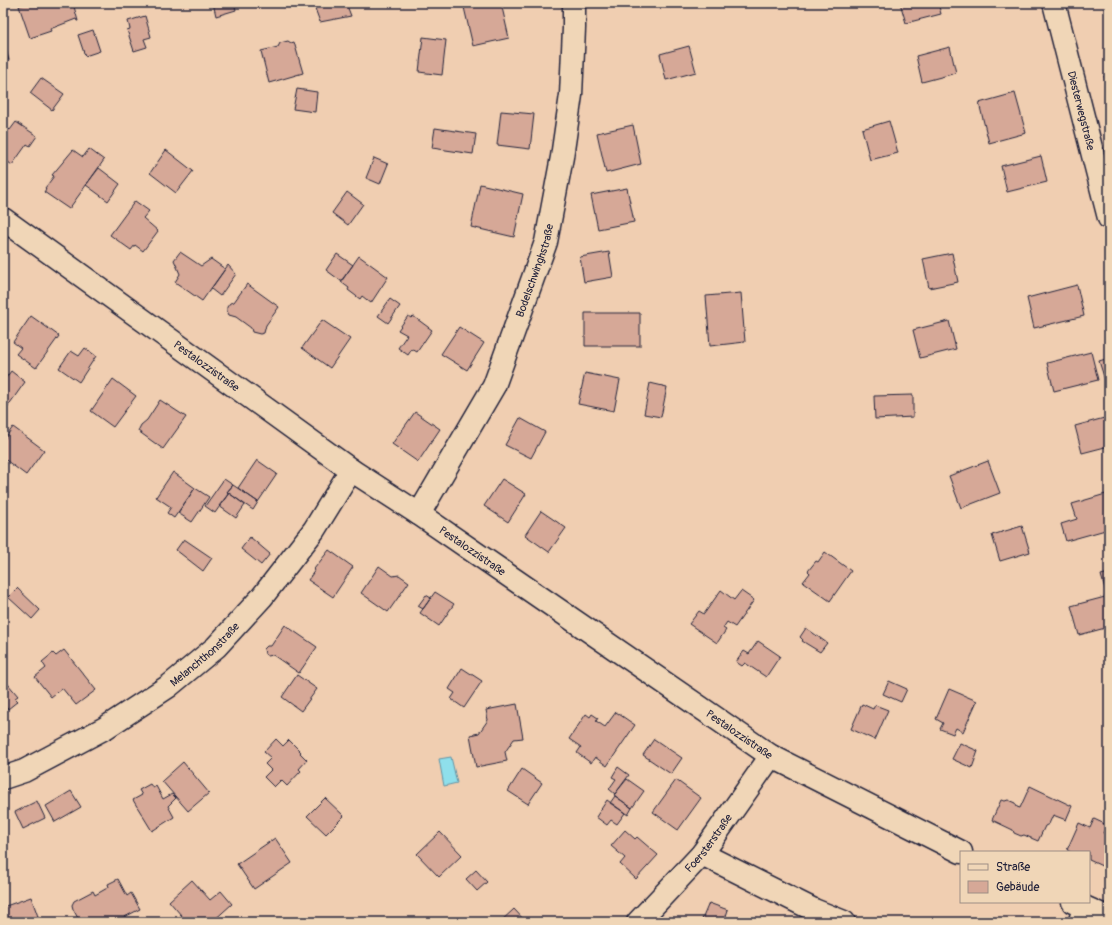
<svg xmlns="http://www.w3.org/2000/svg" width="1112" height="925" viewBox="0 0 1112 925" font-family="Pangolin,sans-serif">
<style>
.water{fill:#8fdfeb;stroke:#6393a5}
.building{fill:#d6a897;stroke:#22223b}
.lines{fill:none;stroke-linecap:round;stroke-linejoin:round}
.lane-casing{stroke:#22223b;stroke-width:14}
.street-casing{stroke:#22223b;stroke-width:25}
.lane{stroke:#f0d6b7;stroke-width:11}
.street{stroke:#f0d6b7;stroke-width:22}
.labels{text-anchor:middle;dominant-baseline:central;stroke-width:4;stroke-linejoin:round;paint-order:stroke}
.street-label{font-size:11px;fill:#22223b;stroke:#f0d6b7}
</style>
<rect width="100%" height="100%" fill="#f0ceb1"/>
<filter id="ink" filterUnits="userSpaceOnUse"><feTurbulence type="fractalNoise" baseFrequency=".025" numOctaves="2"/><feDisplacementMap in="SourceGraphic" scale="8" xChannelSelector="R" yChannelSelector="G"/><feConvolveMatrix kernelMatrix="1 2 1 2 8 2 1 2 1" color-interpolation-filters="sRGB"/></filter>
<g filter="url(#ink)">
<path class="water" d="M 451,757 L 457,783 L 444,786 L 439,759 Z"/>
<path class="building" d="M 29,3 L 73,3 L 78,21 L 77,21 L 76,19 L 50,29 L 51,31 L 30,38 L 19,6 Z
M 213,3 L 234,3 L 236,10 L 216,16 Z
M 313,3 L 346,3 L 351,16 L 320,22 Z
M 463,3 L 501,3 L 509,38 L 473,46 Z
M 900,3 L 938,3 L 941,14 L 906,23 Z
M 145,16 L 151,37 L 144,39 L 147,47 L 134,51 L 127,30 L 130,29 L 128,21 Z
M 93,30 L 100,51 L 85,56 L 78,35 Z
M 423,37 L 446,40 L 442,75 L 419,72 Z
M 3,39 L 9,60 L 3,59 Z
M 288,41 L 291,43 L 294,42 L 303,73 L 269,83 L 261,51 L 278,47 L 280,43 Z
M 689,46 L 696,72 L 666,80 L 660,54 Z
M 950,47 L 956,73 L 922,82 L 916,56 Z
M 1109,75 L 1109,96 L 1104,76 Z
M 41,78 L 64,94 L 52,110 L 30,93 Z
M 297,89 L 317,92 L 315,112 L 293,109 Z
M 1015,93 L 1026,133 L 989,143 L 979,103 Z
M 501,111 L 534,114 L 530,149 L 497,145 Z
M 889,121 L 898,153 L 870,160 L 862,129 Z
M 16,122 L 37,136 L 30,146 L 27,144 L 12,165 L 3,158 L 3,128 L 7,131 L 9,129 L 10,130 Z
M 633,125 L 641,164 L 606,173 L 597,133 Z
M 435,128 L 476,134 L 473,154 L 432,148 Z
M 89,149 L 104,160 L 69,209 L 44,192 L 46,189 L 45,188 L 54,176 L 52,175 L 73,150 L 83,157 Z
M 166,150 L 193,171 L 176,193 L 150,173 Z
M 1041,156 L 1047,182 L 1007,192 L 1001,166 Z
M 374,158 L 388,164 L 380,184 L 366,178 Z
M 99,168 L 120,184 L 108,201 L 86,185 Z
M 480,184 L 523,194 L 514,237 L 471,227 Z
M 627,188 L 634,222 L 598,229 L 591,195 Z
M 347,192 L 363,204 L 348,225 L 332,213 Z
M 135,201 L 149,211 L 143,218 L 158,231 L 143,251 L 135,245 L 131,250 L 110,235 Z
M 180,252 L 201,266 L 211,259 L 225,269 L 202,301 L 175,282 L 180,274 L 174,260 Z
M 609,252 L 613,277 L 584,282 L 580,257 Z
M 952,253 L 958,282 L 929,288 L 923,259 Z
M 337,254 L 353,265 L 341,281 L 326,270 Z
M 359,256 L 388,277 L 371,303 L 362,296 L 360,299 L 348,290 L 349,288 L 341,282 Z
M 228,265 L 236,274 L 220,296 L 211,289 Z
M 247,284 L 279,307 L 266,325 L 264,333 L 260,334 L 252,332 L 251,328 L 236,317 L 229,315 L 227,311 L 227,307 L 230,303 L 234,302 Z
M 1077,285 L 1084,316 L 1034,328 L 1027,298 Z
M 741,293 L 745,342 L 710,346 L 706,296 Z
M 390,299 L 400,306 L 388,323 L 378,316 Z
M 585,313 L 640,313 L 640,346 L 585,346 Z
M 31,316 L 59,336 L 36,368 L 16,354 L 21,348 L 13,342 Z
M 408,316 L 411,318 L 413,316 L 432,330 L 417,352 L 412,349 L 408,355 L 398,348 L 407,335 L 398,330 Z
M 322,320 L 350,339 L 330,368 L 302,348 Z
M 949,321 L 956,349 L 920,358 L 913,330 Z
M 459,327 L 484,343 L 467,370 L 441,354 Z
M 85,348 L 96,356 L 79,382 L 59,368 L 71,351 L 79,356 Z
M 1091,352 L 1098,380 L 1054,391 L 1047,363 Z
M 1109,358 L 1109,379 L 1105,380 L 1099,361 Z
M 11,371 L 25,382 L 3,413 L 3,382 Z
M 585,373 L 620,380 L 614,411 L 578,404 Z
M 113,379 L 136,396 L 113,427 L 91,411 Z
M 650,383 L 667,387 L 661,417 L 644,414 Z
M 913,395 L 913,417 L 875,419 L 874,396 Z
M 160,400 L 186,417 L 163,449 L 138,431 L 141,425 L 147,420 Z
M 415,412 L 440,429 L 418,462 L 392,444 Z
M 1108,417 L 1109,446 L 1082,453 L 1075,426 Z
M 520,418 L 545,432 L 531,458 L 505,445 Z
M 13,427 L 44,450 L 26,475 L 3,458 L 3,441 Z
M 257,460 L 277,474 L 258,502 L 238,488 Z
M 988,461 L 1000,493 L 961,508 L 949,476 Z
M 173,472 L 195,488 L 174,518 L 167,513 L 171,507 L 156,497 Z
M 224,479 L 233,485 L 227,492 L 229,493 L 215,513 L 205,506 Z
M 502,479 L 526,494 L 508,522 L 484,506 Z
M 233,485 L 258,502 L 253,510 L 227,492 Z
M 195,488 L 209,497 L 192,522 L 178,513 Z
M 229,493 L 245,505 L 236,518 L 219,506 Z
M 1109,493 L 1109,529 L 1066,541 L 1061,524 L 1077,519 L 1072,504 Z
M 541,511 L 566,528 L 549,552 L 525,535 Z
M 1022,526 L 1030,552 L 1000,561 L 992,535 Z
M 250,537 L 270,554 L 261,565 L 241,549 Z
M 184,539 L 212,558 L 203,571 L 176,550 Z
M 329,550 L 353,567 L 333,597 L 308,580 L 315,570 L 314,569 Z
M 825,552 L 851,571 L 830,601 L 803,582 L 810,573 L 808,571 L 816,561 L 818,562 Z
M 379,566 L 393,576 L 399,575 L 409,582 L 388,612 L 361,593 Z
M 1109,573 L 1109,603 L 1101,575 Z
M 17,588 L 40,610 L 32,619 L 8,597 Z
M 721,590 L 734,600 L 741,591 L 754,600 L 735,627 L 727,622 L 723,628 L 726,630 L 717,643 L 689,624 L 699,611 L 704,614 Z
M 435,592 L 454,604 L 439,626 L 420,613 Z
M 426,595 L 431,598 L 423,609 L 418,606 Z
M 1105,597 L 1109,614 L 1109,627 L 1079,635 L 1071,606 Z
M 285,625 L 317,647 L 299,673 L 273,655 L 268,656 L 265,654 L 264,649 L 267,646 L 271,646 Z
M 806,628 L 827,643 L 820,652 L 802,641 L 803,640 L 800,637 Z
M 758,641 L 780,656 L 766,677 L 745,663 L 742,666 L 736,662 L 744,651 L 749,654 Z
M 64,650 L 96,690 L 76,705 L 62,688 L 51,697 L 35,677 L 46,668 L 42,662 L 53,653 L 56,656 Z
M 462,668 L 482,681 L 464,708 L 451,699 L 455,693 L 449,689 Z
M 297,675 L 317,689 L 301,711 L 282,697 Z
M 3,678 L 18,696 L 15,698 L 18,701 L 8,709 L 5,706 L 3,707 Z
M 889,681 L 907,689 L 901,702 L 883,694 Z
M 949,689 L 977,701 L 963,732 L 956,728 L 953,734 L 940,729 L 943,723 L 936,719 Z
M 517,704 L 523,738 L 514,739 L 505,752 L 507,761 L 476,767 L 470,735 L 479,733 L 488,720 L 486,710 Z
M 862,704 L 873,709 L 875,705 L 888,710 L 875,740 L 851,729 Z
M 616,712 L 635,725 L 607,766 L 595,757 L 591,763 L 577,753 L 581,747 L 569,739 L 586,714 L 590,717 L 592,714 L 598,718 L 596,721 L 605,727 Z
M 276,739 L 283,746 L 289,740 L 301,752 L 300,753 L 307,760 L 299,769 L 301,771 L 287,786 L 281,780 L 274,787 L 264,777 L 271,770 L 265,764 L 271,758 L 264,752 Z
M 654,739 L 682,758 L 671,774 L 643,755 Z
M 960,743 L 978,751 L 972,768 L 952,759 Z
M 183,762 L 209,793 L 188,811 L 162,781 Z
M 618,767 L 629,775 L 615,794 L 609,789 L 616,779 L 612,777 Z
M 522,769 L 542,783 L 528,804 L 508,791 Z
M 627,779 L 644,791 L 632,808 L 614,795 Z
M 676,780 L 701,798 L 678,830 L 653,812 Z
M 150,784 L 153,788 L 156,786 L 163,799 L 172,794 L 176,798 L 168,806 L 174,817 L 152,831 L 133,800 L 142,795 L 139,790 Z
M 1030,786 L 1072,806 L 1066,820 L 1053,815 L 1049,824 L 1045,826 L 1038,841 L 1024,835 L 1021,836 L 1014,833 L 1013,830 L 992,820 L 1001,800 L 1005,801 L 1008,800 L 1015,803 L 1017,807 L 1020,808 Z
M 71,791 L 81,807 L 55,822 L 46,806 Z
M 615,796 L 632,808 L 628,815 L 610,803 Z
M 325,798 L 344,816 L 326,834 L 307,816 Z
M 607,800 L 625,813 L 617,824 L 611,820 L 607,825 L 596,817 Z
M 37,801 L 45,818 L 23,829 L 15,812 Z
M 1094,819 L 1107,825 L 1103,833 L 1109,836 L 1109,850 L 1102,866 L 1089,860 L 1089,852 L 1071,852 L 1067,850 L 1079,823 L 1090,828 Z
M 625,830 L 635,839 L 637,837 L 658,855 L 636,879 L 620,864 L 625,858 L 611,846 Z
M 440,832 L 462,855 L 439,877 L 417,854 Z
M 275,838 L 292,863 L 254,889 L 237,864 Z
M 476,870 L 487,882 L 477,891 L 466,879 Z
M 118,879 L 127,896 L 131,893 L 140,909 L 115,922 L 80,922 L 73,909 L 72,905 L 74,901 L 93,891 L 95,895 L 109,887 L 108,884 Z
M 192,880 L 210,900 L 221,891 L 232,904 L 212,922 L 187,922 L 169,901 Z
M 31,897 L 40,922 L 3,922 L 3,907 Z
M 709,903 L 728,910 L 724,922 L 701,922 Z
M 514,909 L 526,922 L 500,922 Z"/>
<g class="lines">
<g class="lane-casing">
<path id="lane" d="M 1074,922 L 1079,905"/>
</g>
<g class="street-casing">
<g id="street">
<path id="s1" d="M 1054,3 L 1109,218"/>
<path id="s2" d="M 3,219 L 351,470 L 419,514 L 771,756 L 961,852"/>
<path id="s3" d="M 419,514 L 494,386 L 546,242 L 562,157 L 571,95 L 574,28 L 574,3"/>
<path id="s4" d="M 3,778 L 24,771 L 105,728 L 169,686 L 216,647 L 262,597 L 314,530 L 351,470"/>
<path d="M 702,854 L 814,910 L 844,922"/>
<path d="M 1073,902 L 1109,918"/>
<path id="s5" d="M 638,922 L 702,854 L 771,756"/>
</g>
</g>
<use href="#lane" class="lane"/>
<use href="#street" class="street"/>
</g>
</g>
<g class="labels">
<g class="street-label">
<text stroke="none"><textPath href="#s1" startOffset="111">Diesterwegstraße</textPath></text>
<text stroke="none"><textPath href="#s3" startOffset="271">Bodelschwinghstraße</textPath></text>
<text stroke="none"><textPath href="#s2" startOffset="251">Pestalozzistraße</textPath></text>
<text stroke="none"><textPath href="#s2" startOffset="575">Pestalozzistraße</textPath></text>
<text stroke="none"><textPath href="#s4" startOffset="238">Melanchthonstraße</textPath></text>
<text stroke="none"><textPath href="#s2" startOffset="899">Pestalozzistraße</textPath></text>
<text stroke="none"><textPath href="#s5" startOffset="106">Foersterstraße</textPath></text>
</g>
</g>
<rect width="1112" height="925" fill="none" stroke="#f0d6b7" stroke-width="16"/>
<rect x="8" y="8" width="1096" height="909" fill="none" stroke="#22223b" stroke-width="1.5" filter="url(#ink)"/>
<rect x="960" y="851" width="130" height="52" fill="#f0d6b7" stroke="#9e8e85"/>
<rect x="968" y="864" width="20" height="6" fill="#f0d6b7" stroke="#9e8e85"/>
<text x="996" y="871" font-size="12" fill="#22223b">Straße</text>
<rect x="968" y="881" width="20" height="12" fill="#d6a897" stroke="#9e8e85"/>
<text x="996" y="891" font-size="12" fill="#22223b">Gebäude</text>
</svg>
